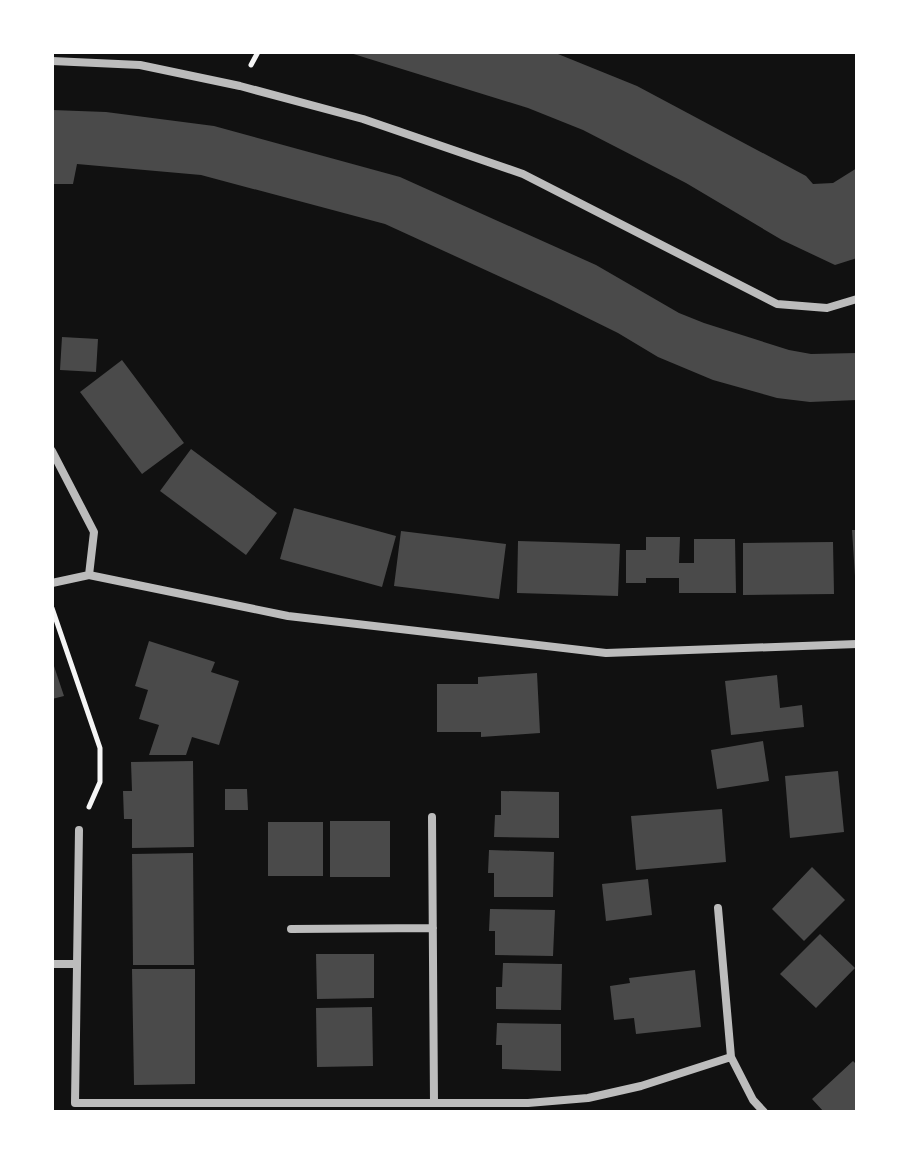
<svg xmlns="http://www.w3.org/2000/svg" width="909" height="1164" viewBox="0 0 909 1164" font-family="Helvetica,sans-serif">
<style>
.building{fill:#4a4a4a}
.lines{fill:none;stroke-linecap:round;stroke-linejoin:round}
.path{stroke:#f5f5f5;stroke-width:5}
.minor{stroke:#bcbcbc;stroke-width:8}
</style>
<rect width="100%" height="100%" fill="#111"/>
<path class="building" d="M 347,52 L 553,52 L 637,86 L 806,176 L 813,184 L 833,183 L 857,168 L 857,258 L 835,265 L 782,240 L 686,183 L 583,130 L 528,108 Z
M 52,110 L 106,112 L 214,126 L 400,177 L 596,265 L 679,313 L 704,323 L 789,350 L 811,354 L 857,353 L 857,400 L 810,402 L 777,398 L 713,380 L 658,357 L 618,333 L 551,300 L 385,224 L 201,175 L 77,164 L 73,184 L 52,184 Z
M 62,337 L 98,339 L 96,372 L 60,370 Z
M 122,360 L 184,443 L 142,474 L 80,392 Z
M 191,449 L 277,513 L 246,555 L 160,491 Z
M 294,508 L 396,536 L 382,587 L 280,559 Z
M 852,530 L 857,530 L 857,576 L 855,576 Z
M 401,531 L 506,544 L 499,599 L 394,586 Z
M 646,537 L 680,537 L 679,563 L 694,563 L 694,539 L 735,539 L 736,593 L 679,593 L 679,578 L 646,578 L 646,583 L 626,583 L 626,550 L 646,550 Z
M 518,541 L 620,544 L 618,596 L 517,593 Z
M 833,542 L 834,594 L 743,595 L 743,543 Z
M 149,641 L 215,662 L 211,672 L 239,681 L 219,745 L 192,737 L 186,755 L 149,755 L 159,725 L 139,719 L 148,690 L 135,686 Z
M 52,660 L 64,696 L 52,699 Z
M 537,673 L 540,733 L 481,737 L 481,732 L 437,732 L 437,684 L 478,684 L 478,677 Z
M 777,675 L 780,708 L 802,705 L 804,727 L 731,735 L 725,681 Z
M 763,741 L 769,781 L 717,789 L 711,750 Z
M 193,761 L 194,847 L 132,848 L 132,819 L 124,819 L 123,791 L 132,791 L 131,762 Z
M 838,771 L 844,832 L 790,838 L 785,776 Z
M 225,789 L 247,789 L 248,810 L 225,810 Z
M 501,791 L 559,792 L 559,838 L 494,837 L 495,815 L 501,815 Z
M 722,809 L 726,862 L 636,870 L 631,816 Z
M 330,821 L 390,821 L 390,877 L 330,877 Z
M 268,822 L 323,822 L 323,876 L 268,876 Z
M 489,850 L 554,852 L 553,897 L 494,897 L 494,873 L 488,873 Z
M 193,853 L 194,965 L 133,965 L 132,854 Z
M 812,867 L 845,900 L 804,941 L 772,909 Z
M 648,879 L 652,915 L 606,921 L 602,884 Z
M 490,909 L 555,910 L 553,956 L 495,955 L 495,931 L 489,931 Z
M 820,934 L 855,968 L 816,1008 L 780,974 Z
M 316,954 L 374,954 L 374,998 L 317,999 Z
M 503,963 L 562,964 L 561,1010 L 496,1009 L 496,987 L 502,987 Z
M 132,969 L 195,969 L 195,1084 L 134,1085 Z
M 695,970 L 701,1027 L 636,1034 L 634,1018 L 614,1020 L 610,986 L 630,983 L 629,978 Z
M 372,1007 L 373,1066 L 317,1067 L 316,1008 Z
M 497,1023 L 561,1024 L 561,1071 L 502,1069 L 502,1045 L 496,1045 Z
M 853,1061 L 857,1065 L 857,1112 L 824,1112 L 812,1099 Z"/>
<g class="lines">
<path class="path" d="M 251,65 L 258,52
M 52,608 L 100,748 L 100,782 L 89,807"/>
<path class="minor" d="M 52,61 L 140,65 L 240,86 L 363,119 L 523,174 L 777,304 L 827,308 L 857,299
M 52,451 L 94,532 L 89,575
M 52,583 L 89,575 L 288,616 L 606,653 L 857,644
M 432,817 L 434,1102
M 79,830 L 75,1103 L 528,1103 L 588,1098 L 641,1086 L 731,1057
M 718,908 L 731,1057 L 753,1100 L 764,1112
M 291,929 L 433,928
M 52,964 L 77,964"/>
</g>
<rect width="909" height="1164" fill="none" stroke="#ffffff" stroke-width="108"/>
</svg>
